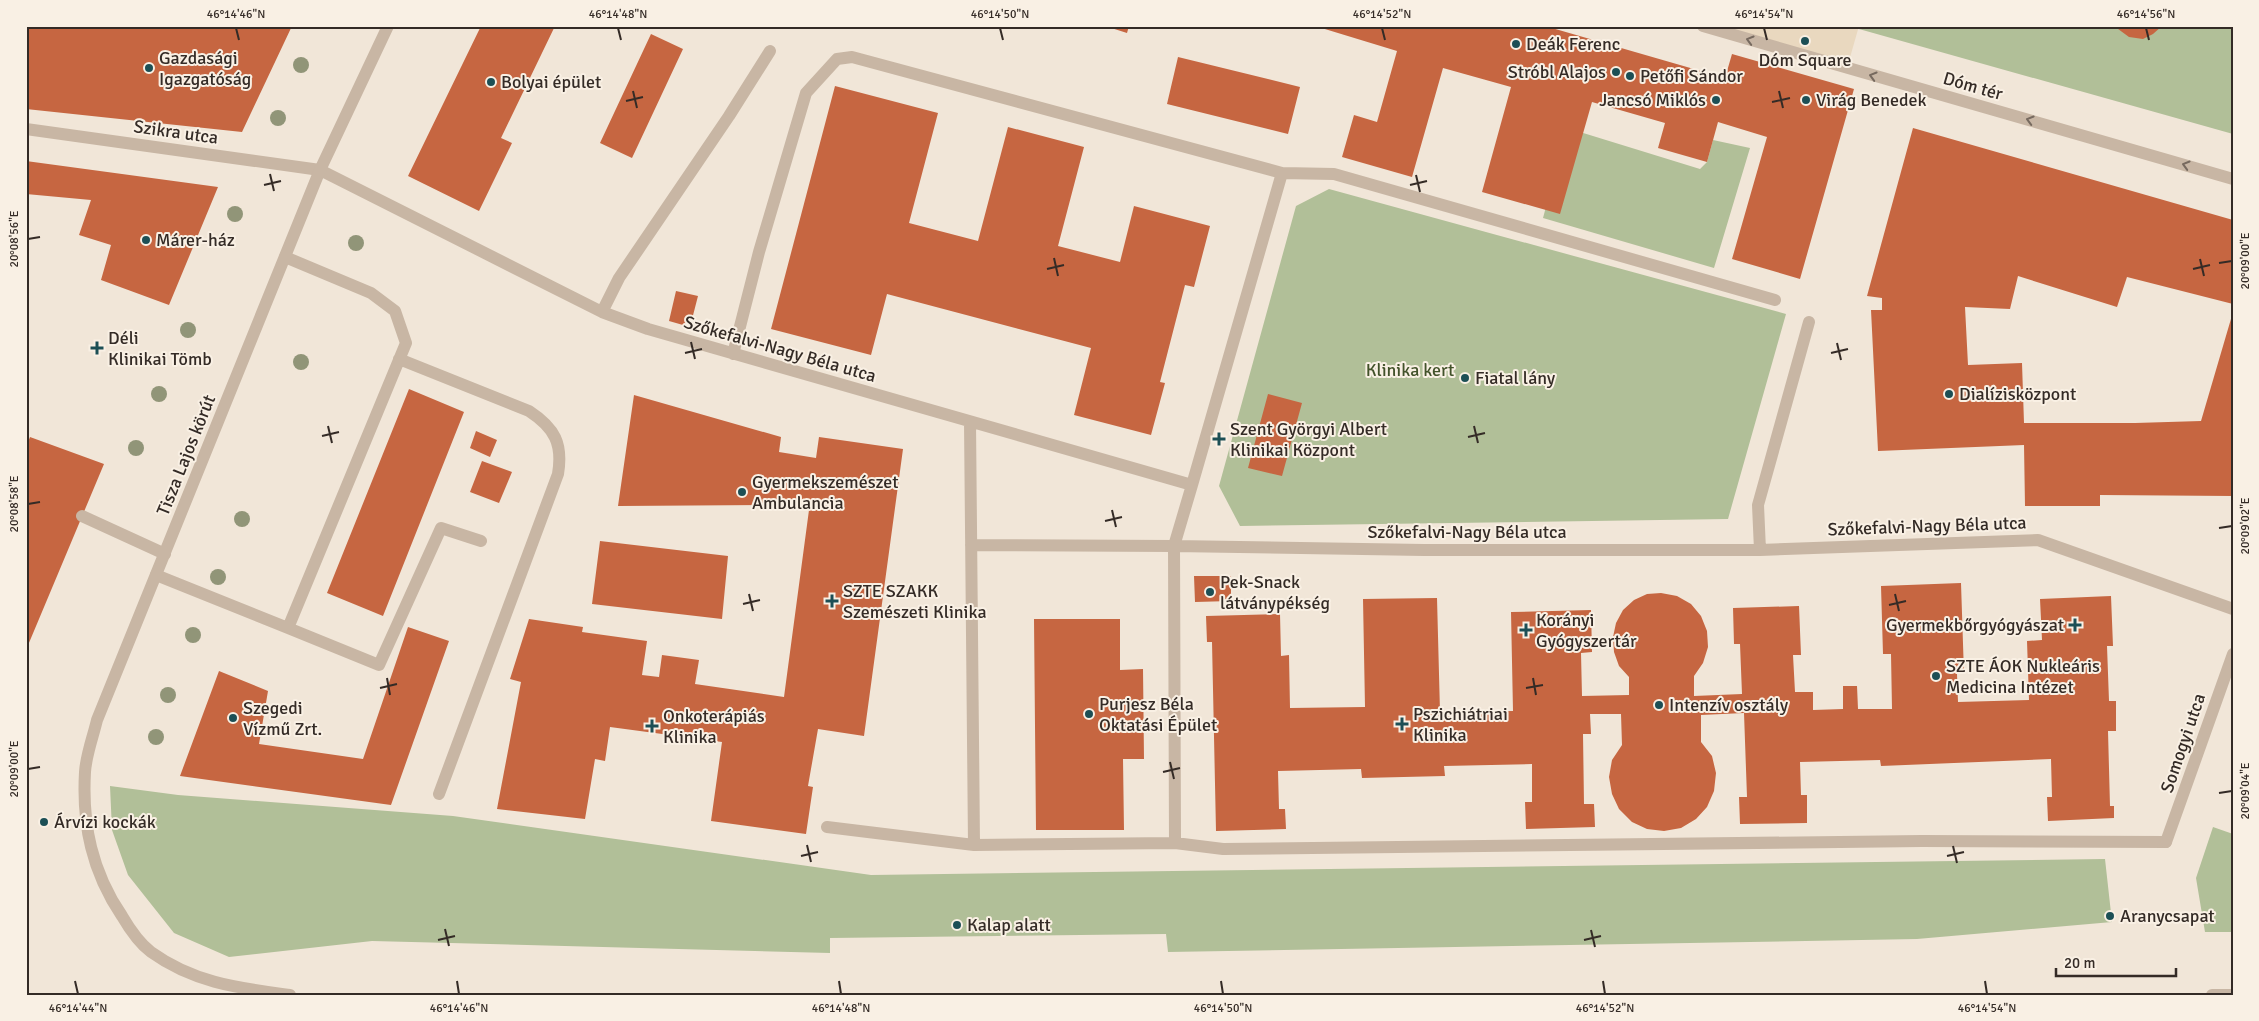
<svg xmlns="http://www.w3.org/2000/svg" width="2259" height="1021" viewBox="0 0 2259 1021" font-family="Signika,sans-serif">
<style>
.green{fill:#b1bf98}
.plaza{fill:#e9d8bf}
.building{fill:#c66641}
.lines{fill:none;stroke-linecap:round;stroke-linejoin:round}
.service{stroke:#c8b6a4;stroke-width:12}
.minor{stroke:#c8b6a4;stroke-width:12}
.tertiary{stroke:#c8b6a4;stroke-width:12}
.tree{fill:#919578}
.oneway{stroke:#776a5f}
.ticks{fill:none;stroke:#342b26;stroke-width:2}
.poi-dot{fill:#1c4f55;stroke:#f9f0e4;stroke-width:2}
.labels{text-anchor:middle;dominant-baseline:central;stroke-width:4;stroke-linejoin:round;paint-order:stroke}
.poi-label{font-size:18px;fill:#342b26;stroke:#f9f0e4;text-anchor:start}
.street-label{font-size:18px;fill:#342b26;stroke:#f9f0e4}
.park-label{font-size:18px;fill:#42522a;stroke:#f9f0e4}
.neatline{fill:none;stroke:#342b26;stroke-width:2}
.ticks-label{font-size:12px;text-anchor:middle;fill:#342b26}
</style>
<rect width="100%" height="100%" fill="#f1e6d8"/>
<path class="green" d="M 1859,26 L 2233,26 L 2233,134 L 1859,29 Z
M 1567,128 L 1700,169 L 1707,162 L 1713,140 L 1750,148 L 1714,268 L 1543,218 Z
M 1329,189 L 1786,314 L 1728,519 L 1240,526 L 1219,486 L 1296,206 Z
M 110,786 L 178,795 L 453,816 L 871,875 L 2105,859 L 2112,922 L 1917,939 L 1168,952 L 1166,934 L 830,938 L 830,953 L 372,941 L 229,957 L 174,933 L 128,875 L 112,830 Z
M 2213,827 L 2233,834 L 2233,932 L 2205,932 L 2196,878 Z"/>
<path class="plaza" d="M 1703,26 L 1859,26 L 1847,68 Z"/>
<path class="building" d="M 26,26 L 292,26 L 242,132 L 26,109 Z
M 481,26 L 555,26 L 501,138 L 512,143 L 479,211 L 408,176 Z
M 1105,26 L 1129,26 L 1127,33 Z
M 1315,26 L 1545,26 L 1725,78 L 1732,54 L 1854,89 L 1800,279 L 1732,259 L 1767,137 L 1718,122 L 1707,162 L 1658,148 L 1665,123 L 1592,102 L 1560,214 L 1482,192 L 1511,87 L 1443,68 L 1412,177 L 1342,157 L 1354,115 L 1377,122 L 1397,51 Z
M 2114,26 L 2162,26 L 2153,34 L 2143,39 L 2129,37 Z
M 651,34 L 683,49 L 632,158 L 600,143 Z
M 1178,57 L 1300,87 L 1288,134 L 1167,104 Z
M 835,86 L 938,113 L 909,223 L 978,241 L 1008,127 L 1084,147 L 1058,246 L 1120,262 L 1134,206 L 1210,226 L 1194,287 L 1185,285 L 1160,382 L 1165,383 L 1151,435 L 1074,415 L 1091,348 L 887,294 L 871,355 L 771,329 Z
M 1913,128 L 2233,220 L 2233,304 L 2127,277 L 2117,307 L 2018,276 L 2010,309 L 1965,307 L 1968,365 L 2022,363 L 2024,423 L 2135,423 L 2201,421 L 2233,312 L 2233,496 L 2100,495 L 2100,506 L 2025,506 L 2024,445 L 1878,451 L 1871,310 L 1882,310 L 1882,298 L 1867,296 Z
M 26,161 L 218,187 L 169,305 L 101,280 L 111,245 L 79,235 L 91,200 L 26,194 Z
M 676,291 L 698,296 L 690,327 L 669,321 Z
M 409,389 L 464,412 L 383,616 L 327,593 Z
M 1268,394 L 1302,403 L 1282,476 L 1248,468 Z
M 634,395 L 781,437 L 779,452 L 816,458 L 819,437 L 903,449 L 864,736 L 818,729 L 808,786 L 813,787 L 806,834 L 711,821 L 722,742 L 610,727 L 605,761 L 595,759 L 585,819 L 497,809 L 521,682 L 510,679 L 529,619 L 583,627 L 582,632 L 647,641 L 642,675 L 659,677 L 662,655 L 699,660 L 695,684 L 784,697 L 809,510 L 772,505 L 618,506 Z
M 476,431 L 497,440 L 490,457 L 470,448 Z
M 30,437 L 104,464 L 26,650 L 26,447 Z
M 482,461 L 512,472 L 499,503 L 470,492 Z
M 600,541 L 728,556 L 722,619 L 592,604 Z
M 1194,576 L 1231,576 L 1231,601 L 1195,602 Z
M 1961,583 L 1964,674 L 1957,674 L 1958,702 L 2029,700 L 2027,641 L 2042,640 L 2040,599 L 2111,596 L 2113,646 L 2107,646 L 2109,701 L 2116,701 L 2116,731 L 2108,731 L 2110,806 L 2114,806 L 2114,818 L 2048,821 L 2047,797 L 2052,797 L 2051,759 L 1881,766 L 1880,760 L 1800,762 L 1801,795 L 1807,795 L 1807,823 L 1740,824 L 1739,797 L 1747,797 L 1744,713 L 1701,715 L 1701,742 L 1712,756 L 1716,773 L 1714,791 L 1707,807 L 1696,819 L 1681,828 L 1664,831 L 1647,829 L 1632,822 L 1619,809 L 1612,794 L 1609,777 L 1612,760 L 1622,745 L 1621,714 L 1590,714 L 1591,734 L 1583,734 L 1584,804 L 1594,804 L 1595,827 L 1526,829 L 1525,802 L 1532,802 L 1532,764 L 1444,766 L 1445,776 L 1362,778 L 1361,769 L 1278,771 L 1279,809 L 1285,809 L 1286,829 L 1216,831 L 1212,642 L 1207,642 L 1206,616 L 1280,614 L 1281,656 L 1289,655 L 1290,708 L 1365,707 L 1363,599 L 1437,598 L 1440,712 L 1513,711 L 1511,612 L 1591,610 L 1592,652 L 1581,653 L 1582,696 L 1629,695 L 1629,677 L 1619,666 L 1614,652 L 1613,637 L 1616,623 L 1623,610 L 1634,600 L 1647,594 L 1661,593 L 1677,596 L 1691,604 L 1701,616 L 1707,631 L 1708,647 L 1703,663 L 1694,676 L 1694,696 L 1742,694 L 1740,644 L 1734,644 L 1733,608 L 1799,606 L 1801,655 L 1793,655 L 1795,692 L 1813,692 L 1813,710 L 1843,709 L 1843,686 L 1857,686 L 1858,709 L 1892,709 L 1891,654 L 1883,654 L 1881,586 Z
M 1034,619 L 1120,619 L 1120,670 L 1143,669 L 1144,759 L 1123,759 L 1124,830 L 1036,830 Z
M 408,627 L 449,641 L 391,805 L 180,776 L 219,671 L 268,691 L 259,744 L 363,759 Z"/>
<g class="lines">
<path class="service" d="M 26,129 L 320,170 L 602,312 L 648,329 L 1192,485 L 1174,546 L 1424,550 L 1760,550 L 2038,540 L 2233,609
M 285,257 L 371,293 L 395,311 L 406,343 L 288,628 L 379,665 L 441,528 L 481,541
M 602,312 L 619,278 L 729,116 L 770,51
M 733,354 L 759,252 L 806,93 L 837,59 L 852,57 L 1282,173
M 399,359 L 529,411 C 555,428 563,444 558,474 L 439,794
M 970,422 L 974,845
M 1192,485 L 1282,173 L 1334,174 L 1775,300
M 82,516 L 165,554
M 971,545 L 1174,546 L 1175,843
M 1760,550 L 1758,505 L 1809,322
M 156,575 L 288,628
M 827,827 L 974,845 L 1175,843 L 1223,849 L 1922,841 L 2166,842"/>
<path class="minor" d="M 1703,26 L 2233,179
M 2166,842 L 2233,654"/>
<path class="tertiary" d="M 290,995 C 239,988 194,983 151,952 C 139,943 129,928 122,916 C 92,872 82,825 85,772 C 86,755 93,737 97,720 L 320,170 L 388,26
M 2212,995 L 2233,995"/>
</g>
<g class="tree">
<circle cx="301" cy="65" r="8"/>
<circle cx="278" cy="118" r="8"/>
<circle cx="235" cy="214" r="8"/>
<circle cx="356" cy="243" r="8"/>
<circle cx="188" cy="330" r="8"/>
<circle cx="301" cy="362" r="8"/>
<circle cx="159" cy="394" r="8"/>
<circle cx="136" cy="448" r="8"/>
<circle cx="242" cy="519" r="8"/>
<circle cx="218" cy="577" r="8"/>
<circle cx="193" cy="635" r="8"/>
<circle cx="168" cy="695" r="8"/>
<circle cx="156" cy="737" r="8"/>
</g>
<defs><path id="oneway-chevron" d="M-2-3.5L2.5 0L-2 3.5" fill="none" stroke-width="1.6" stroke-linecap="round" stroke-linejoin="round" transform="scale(1.25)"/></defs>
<g class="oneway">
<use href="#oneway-chevron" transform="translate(1750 40) rotate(-164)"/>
<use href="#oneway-chevron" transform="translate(1873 76) rotate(-164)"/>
<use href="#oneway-chevron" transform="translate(2030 120) rotate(-164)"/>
<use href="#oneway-chevron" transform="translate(2186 165) rotate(-164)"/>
</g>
<path class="ticks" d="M 236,28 L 239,40M 618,28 L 621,40M 1000,28 L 1003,40M 1382,28 L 1385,40M 1764,28 L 1767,40M 2146,28 L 2149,40M 633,91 L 637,108M 1779,91 L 1783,108M 626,101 L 643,97M 1772,102 L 1790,98M 270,174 L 274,191M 1416,175 L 1420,192M 264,185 L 281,181M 1410,185 L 1427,181M 28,239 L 40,237M 1054,258 L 1058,276M 2200,259 L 2204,276M 2219,263 L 2232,261M 1047,269 L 1064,265M 2193,269 L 2210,265M 691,342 L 695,359M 1837,343 L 1841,360M 685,353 L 702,349M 1831,353 L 1848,349M 328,426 L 332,443M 1474,426 L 1478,443M 322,436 L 339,432M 1468,437 L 1485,433M 28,504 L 40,502M 1112,510 L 1116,527M 1105,521 L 1122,517M 2219,528 L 2232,526M 749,594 L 753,611M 1895,594 L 1899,611M 743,604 L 760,600M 1889,605 L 1906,601M 387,678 L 390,695M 1533,678 L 1536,695M 380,688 L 397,684M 1526,688 L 1543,685M 1170,762 L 1174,779M 28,769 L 40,767M 1163,772 L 1180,768M 2219,793 L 2232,791M 807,845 L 811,862M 1953,846 L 1957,863M 801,856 L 818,852M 1947,856 L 1964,852M 445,929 L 449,946M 1591,930 L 1595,947M 438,940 L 455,936M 1584,940 L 1601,936M 75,981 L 78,994M 457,981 L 459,994M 839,981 L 841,994M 1221,981 L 1223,994M 1603,981 L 1605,994M 1985,981 L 1987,994"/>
<g class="poi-dot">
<circle cx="1805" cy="41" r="5"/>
<circle cx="1516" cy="44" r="5"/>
<circle cx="149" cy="68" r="5"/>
<circle cx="1616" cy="72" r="5"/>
<circle cx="1630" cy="76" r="5"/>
<circle cx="491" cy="82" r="5"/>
<circle cx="1716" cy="100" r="5"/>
<circle cx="1806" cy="100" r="5"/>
<circle cx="146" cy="240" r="5"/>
<path d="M94.5 340.5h5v5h5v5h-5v5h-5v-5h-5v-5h5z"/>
<circle cx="1465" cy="378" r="5"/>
<circle cx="1949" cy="394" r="5"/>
<path d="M1216.5 431.5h5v5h5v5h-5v5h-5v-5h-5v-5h5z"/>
<circle cx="742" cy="492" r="5"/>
<circle cx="1210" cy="592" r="5"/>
<path d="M829.5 593.5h5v5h5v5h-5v5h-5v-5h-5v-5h5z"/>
<path d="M2072.5 617.5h5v5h5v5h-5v5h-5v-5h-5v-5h5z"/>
<path d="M1523.5 622.5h5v5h5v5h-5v5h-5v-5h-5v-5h5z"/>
<circle cx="1936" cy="676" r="5"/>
<circle cx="1659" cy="705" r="5"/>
<circle cx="1089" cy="714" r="5"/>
<circle cx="233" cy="718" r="5"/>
<path d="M1399.5 716.5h5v5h5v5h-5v5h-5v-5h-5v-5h5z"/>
<path d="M649.5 718.5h5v5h5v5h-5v5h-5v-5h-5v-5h5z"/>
<circle cx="44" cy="822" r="5"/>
<circle cx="2110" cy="916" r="5"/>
<circle cx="957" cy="925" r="5"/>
</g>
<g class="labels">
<g class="poi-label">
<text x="1526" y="44">Deák Ferenc</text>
<text x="159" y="58">Gazdasági<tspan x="159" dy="21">Igazgatóság</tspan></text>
<text x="1805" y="60" text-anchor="middle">Dóm Square</text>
<text x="1606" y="72" text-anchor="end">Stróbl Alajos</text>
<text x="1640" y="76">Petőfi Sándor</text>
<text x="501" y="82">Bolyai épület</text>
<text x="1706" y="100" text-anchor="end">Jancsó Miklós</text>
<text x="1816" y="100">Virág Benedek</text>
<text x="156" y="240">Márer-ház</text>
<text x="108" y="338">Déli<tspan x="108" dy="21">Klinikai Tömb</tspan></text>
<text x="1475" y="378">Fiatal lány</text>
<text x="1959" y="394">Dialízisközpont</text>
<text x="1230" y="429">Szent Györgyi Albert<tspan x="1230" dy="21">Klinikai Központ</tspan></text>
<text x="752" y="482">Gyermekszemészet<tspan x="752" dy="21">Ambulancia</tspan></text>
<text x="1220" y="582">Pek-Snack<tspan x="1220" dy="21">látványpékség</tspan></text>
<text x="843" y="591">SZTE SZAKK<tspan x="843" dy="21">Szemészeti Klinika</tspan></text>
<text x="1536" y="620">Korányi<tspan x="1536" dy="21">Gyógyszertár</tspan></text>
<text x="2064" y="625" text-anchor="end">Gyermekbőrgyógyászat</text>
<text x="1946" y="666">SZTE ÁOK Nukleáris<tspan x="1946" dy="21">Medicina Intézet</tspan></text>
<text x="1099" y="704">Purjesz Béla<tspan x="1099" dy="21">Oktatási Épület</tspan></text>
<text x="1669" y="705">Intenzív osztály</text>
<text x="243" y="708">Szegedi<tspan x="243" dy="21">Vízmű Zrt.</tspan></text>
<text x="1413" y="714">Pszichiátriai<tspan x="1413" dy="21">Klinika</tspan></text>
<text x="663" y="716">Onkoterápiás<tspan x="663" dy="21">Klinika</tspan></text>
<text x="54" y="822">Árvízi kockák</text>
<text x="2120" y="916">Aranycsapat</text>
<text x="967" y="925">Kalap alatt</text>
</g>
<g class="street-label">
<text transform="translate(1973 86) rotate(16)">Dóm tér</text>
<text transform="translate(176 132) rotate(8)">Szikra utca</text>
<text transform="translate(780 349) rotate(16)">Szőkefalvi-Nagy Béla utca</text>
<text transform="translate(186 455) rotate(-68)">Tisza Lajos körút</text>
<text transform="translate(1927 526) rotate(-2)">Szőkefalvi-Nagy Béla utca</text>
<text x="1467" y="532">Szőkefalvi-Nagy Béla utca</text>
<text transform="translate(2183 743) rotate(-71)">Somogyi utca</text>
</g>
<g class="park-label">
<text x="1410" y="370">Klinika kert</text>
</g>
</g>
<rect width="2259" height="1021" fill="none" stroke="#f9f0e4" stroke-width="55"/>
<path d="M2056 968v8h120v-8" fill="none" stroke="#342b26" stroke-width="2.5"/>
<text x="2064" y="968" font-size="15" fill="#342b26" stroke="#f9f0e4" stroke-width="4" paint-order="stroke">20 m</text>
<rect x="28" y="28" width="2204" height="966" class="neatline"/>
<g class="ticks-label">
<text x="236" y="18">46°14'46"N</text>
<text x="618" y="18">46°14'48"N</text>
<text x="1000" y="18">46°14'50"N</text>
<text x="1382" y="18">46°14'52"N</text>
<text x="1764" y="18">46°14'54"N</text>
<text x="2146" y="18">46°14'56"N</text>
<text transform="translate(14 239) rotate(-90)" y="4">20°08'56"E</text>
<text transform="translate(2245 261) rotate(-90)" y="4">20°09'00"E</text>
<text transform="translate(14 504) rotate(-90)" y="4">20°08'58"E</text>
<text transform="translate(2245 526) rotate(-90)" y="4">20°09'02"E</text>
<text transform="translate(14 769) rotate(-90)" y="4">20°09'00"E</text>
<text transform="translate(2245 791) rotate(-90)" y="4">20°09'04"E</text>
<text x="78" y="1012">46°14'44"N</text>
<text x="459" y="1012">46°14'46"N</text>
<text x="841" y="1012">46°14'48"N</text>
<text x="1223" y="1012">46°14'50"N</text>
<text x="1605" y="1012">46°14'52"N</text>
<text x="1987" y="1012">46°14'54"N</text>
</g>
</svg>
